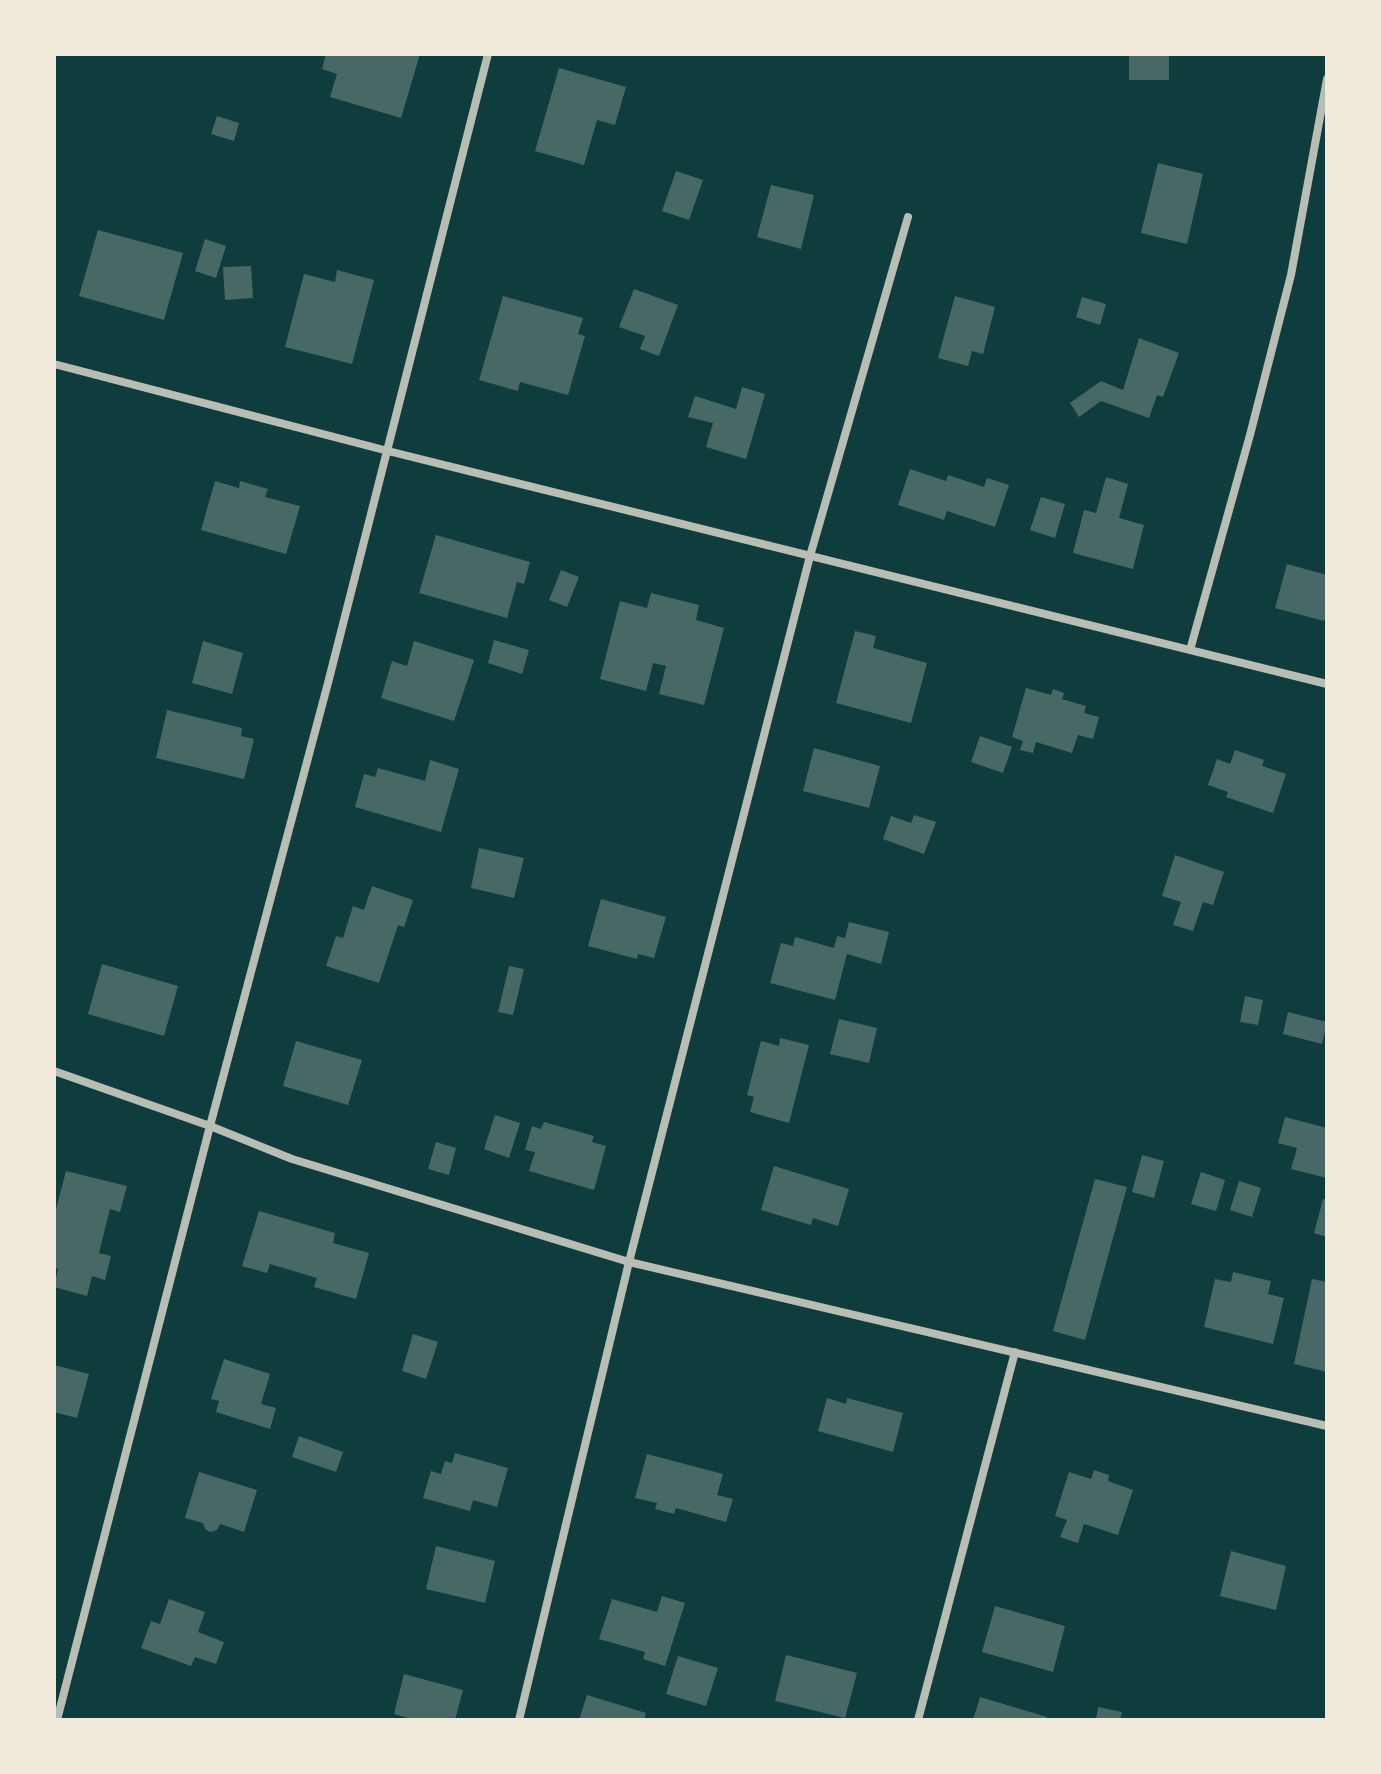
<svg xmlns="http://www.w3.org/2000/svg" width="1381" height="1774" viewBox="0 0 1381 1774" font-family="Montserrat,sans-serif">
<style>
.building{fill:#486865}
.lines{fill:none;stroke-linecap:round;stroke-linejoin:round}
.minor{stroke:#b8beb3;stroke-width:8}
</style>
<rect width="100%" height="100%" fill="#0f3d3e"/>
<path class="building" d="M 326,54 L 420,54 L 401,118 L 330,97 L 337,74 L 322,69 Z
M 1129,54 L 1169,54 L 1169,80 L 1129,80 Z
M 559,68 L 626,87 L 615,125 L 597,120 L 584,165 L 535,151 Z
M 217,116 L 239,123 L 234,141 L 211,134 Z
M 1158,163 L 1203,174 L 1187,244 L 1141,233 Z
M 676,171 L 703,180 L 689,220 L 662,211 Z
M 771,185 L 814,195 L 801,249 L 757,237 Z
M 98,230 L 183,253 L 164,320 L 79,296 Z
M 205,239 L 226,246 L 216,278 L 195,271 Z
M 251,266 L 253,298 L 225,300 L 223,267 Z
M 337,270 L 374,280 L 352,364 L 285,347 L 304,274 L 335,282 Z
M 634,289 L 678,305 L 659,356 L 640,349 L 645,336 L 619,327 Z
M 503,296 L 583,318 L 578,334 L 585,336 L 568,395 L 520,382 L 518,391 L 479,380 Z
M 955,296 L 995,307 L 983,354 L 972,351 L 968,366 L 938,358 Z
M 1082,297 L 1106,304 L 1100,325 L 1076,317 Z
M 1139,338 L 1179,353 L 1163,397 L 1157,395 L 1149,418 L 1101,401 L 1079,417 L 1070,403 L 1101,381 L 1123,390 Z
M 742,387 L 765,394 L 746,459 L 706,447 L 713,423 L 688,417 L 695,396 L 736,409 Z
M 910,469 L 946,481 L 948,475 L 984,487 L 987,478 L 1009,485 L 995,527 L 947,511 L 944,520 L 898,505 Z
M 1106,477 L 1128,484 L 1119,518 L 1144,525 L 1133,569 L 1073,553 L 1084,510 L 1096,513 Z
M 215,481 L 239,488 L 240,481 L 268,489 L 265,497 L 300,506 L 286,554 L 201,530 Z
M 1041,497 L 1065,504 L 1055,538 L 1030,530 Z
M 436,535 L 530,562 L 524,584 L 517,582 L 507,618 L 419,593 Z
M 1287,564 L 1327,575 L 1327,612 L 1324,621 L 1275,608 Z
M 561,570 L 579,577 L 567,607 L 549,600 Z
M 651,593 L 699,605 L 696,620 L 724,628 L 704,705 L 659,694 L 666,666 L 653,663 L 646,691 L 600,679 L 620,601 L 647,608 Z
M 855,631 L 876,636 L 873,648 L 927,663 L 911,723 L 836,703 Z
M 494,640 L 529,650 L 522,674 L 488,663 Z
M 203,641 L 243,653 L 232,694 L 192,683 Z
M 414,641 L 474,660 L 454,721 L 381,698 L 392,661 L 407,666 Z
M 1026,688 L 1051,695 L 1053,689 L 1064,693 L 1062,699 L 1086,706 L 1084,713 L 1099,717 L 1093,739 L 1078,735 L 1072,753 L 1036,742 L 1033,753 L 1020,750 L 1023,741 L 1012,737 Z
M 167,710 L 242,728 L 241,736 L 254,739 L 244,779 L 156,758 Z
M 980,736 L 1012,747 L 1003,773 L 971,762 Z
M 814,748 L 880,766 L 869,808 L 803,791 Z
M 1235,750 L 1264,760 L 1262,766 L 1286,774 L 1273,813 L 1226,797 L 1228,792 L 1208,785 L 1217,759 L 1230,764 Z
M 430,760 L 459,769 L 441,832 L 355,807 L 364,774 L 375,777 L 378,768 L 425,781 Z
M 914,815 L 936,822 L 924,854 L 883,839 L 891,816 L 911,823 Z
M 479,848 L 524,858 L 514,898 L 471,888 Z
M 1175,855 L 1224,872 L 1213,905 L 1203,902 L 1193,931 L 1173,925 L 1181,902 L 1162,896 Z
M 372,886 L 413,900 L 404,927 L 398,925 L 379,983 L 326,966 L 336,936 L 343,938 L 353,906 L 364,910 Z
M 601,899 L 666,917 L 654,958 L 638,954 L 637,959 L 588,946 Z
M 849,922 L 889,932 L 881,964 L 847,954 L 835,1000 L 770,983 L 781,943 L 793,946 L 795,937 L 834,948 L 837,936 L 845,938 Z
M 102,964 L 178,986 L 164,1036 L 88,1014 Z
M 509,966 L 524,969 L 513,1015 L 498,1012 Z
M 1245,996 L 1263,1000 L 1258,1025 L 1240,1022 Z
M 1288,1012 L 1327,1022 L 1322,1044 L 1283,1034 Z
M 839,1019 L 877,1028 L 869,1063 L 830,1054 Z
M 780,1038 L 809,1045 L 789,1123 L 750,1112 L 754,1097 L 747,1095 L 761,1041 L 779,1046 Z
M 296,1041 L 362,1060 L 348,1105 L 283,1086 Z
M 495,1115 L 520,1123 L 509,1158 L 484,1149 Z
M 1285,1117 L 1327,1128 L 1327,1178 L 1291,1169 L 1297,1148 L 1278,1143 Z
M 544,1122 L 594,1136 L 592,1142 L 606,1146 L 594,1190 L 529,1171 L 535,1152 L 525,1150 L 532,1126 L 541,1129 Z
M 436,1142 L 456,1148 L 449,1175 L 428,1169 Z
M 1142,1155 L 1164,1161 L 1154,1198 L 1132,1192 Z
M 774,1166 L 849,1189 L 838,1226 L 813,1218 L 811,1225 L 761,1210 Z
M 66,1171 L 127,1186 L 120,1212 L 110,1209 L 99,1253 L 111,1256 L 105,1280 L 92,1276 L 87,1296 L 54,1287 L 58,1269 L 54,1268 L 54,1217 Z
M 1201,1172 L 1225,1180 L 1216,1211 L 1191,1204 Z
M 1095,1179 L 1127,1187 L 1085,1340 L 1053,1331 Z
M 1239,1181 L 1261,1188 L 1252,1217 L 1230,1210 Z
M 1323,1199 L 1327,1200 L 1327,1237 L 1314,1233 Z
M 259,1211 L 335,1233 L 333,1243 L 369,1253 L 356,1299 L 314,1287 L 317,1278 L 270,1264 L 267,1273 L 242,1266 Z
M 1233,1272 L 1271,1281 L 1268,1294 L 1284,1298 L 1273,1344 L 1204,1327 L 1215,1279 L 1231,1282 Z
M 1312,1279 L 1327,1282 L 1327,1372 L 1294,1364 Z
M 413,1334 L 438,1342 L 426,1379 L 402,1371 Z
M 224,1359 L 270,1374 L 261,1404 L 276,1408 L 270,1429 L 216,1412 L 219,1401 L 211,1399 Z
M 54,1365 L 89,1374 L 77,1418 L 54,1412 Z
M 827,1398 L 846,1404 L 847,1398 L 903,1413 L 893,1452 L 818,1431 Z
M 299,1436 L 343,1452 L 336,1472 L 292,1457 Z
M 455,1453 L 508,1468 L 497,1507 L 473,1500 L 470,1511 L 423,1498 L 431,1471 L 441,1474 L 445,1461 L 452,1463 Z
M 647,1454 L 723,1474 L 717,1495 L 733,1499 L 726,1522 L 676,1508 L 674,1514 L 655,1509 L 657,1503 L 635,1498 Z
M 1094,1470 L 1109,1475 L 1108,1481 L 1133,1490 L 1118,1535 L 1084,1524 L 1078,1543 L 1060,1537 L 1067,1520 L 1055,1516 L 1069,1472 L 1091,1479 Z
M 199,1472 L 257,1490 L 244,1532 L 220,1524 L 217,1530 L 210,1532 L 205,1529 L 203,1523 L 185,1518 Z
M 436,1546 L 495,1561 L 485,1603 L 426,1589 Z
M 1231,1551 L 1286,1566 L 1276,1610 L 1220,1596 Z
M 662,1596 L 685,1603 L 665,1666 L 643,1659 L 645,1652 L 599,1639 L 612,1599 L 657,1612 Z
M 169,1599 L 205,1612 L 198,1632 L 224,1642 L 216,1664 L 195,1657 L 191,1666 L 141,1648 L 151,1621 L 160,1624 Z
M 995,1606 L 1065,1626 L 1053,1672 L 982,1652 Z
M 786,1655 L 857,1673 L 845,1718 L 775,1701 Z
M 678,1656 L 718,1668 L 706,1706 L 666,1694 Z
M 404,1674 L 463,1690 L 455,1720 L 416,1720 L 394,1714 Z
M 587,1695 L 646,1713 L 644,1720 L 579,1720 Z
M 980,1697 L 1047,1717 L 1046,1720 L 973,1720 Z
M 1098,1707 L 1122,1712 L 1120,1720 L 1096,1720 Z"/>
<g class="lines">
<path class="minor" d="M 54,364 L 388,451 L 1327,684
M 1190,650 L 1250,435 L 1291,275 L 1327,79
M 54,1071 L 210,1126 L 292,1159 L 629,1262 L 1327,1426
M 57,1720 L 210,1126 L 328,683 L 488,54
M 519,1720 L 629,1262 L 810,556 L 908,217
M 918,1720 L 1015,1352"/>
</g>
<rect width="1381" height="1774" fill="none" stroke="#f1e9da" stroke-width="112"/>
</svg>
